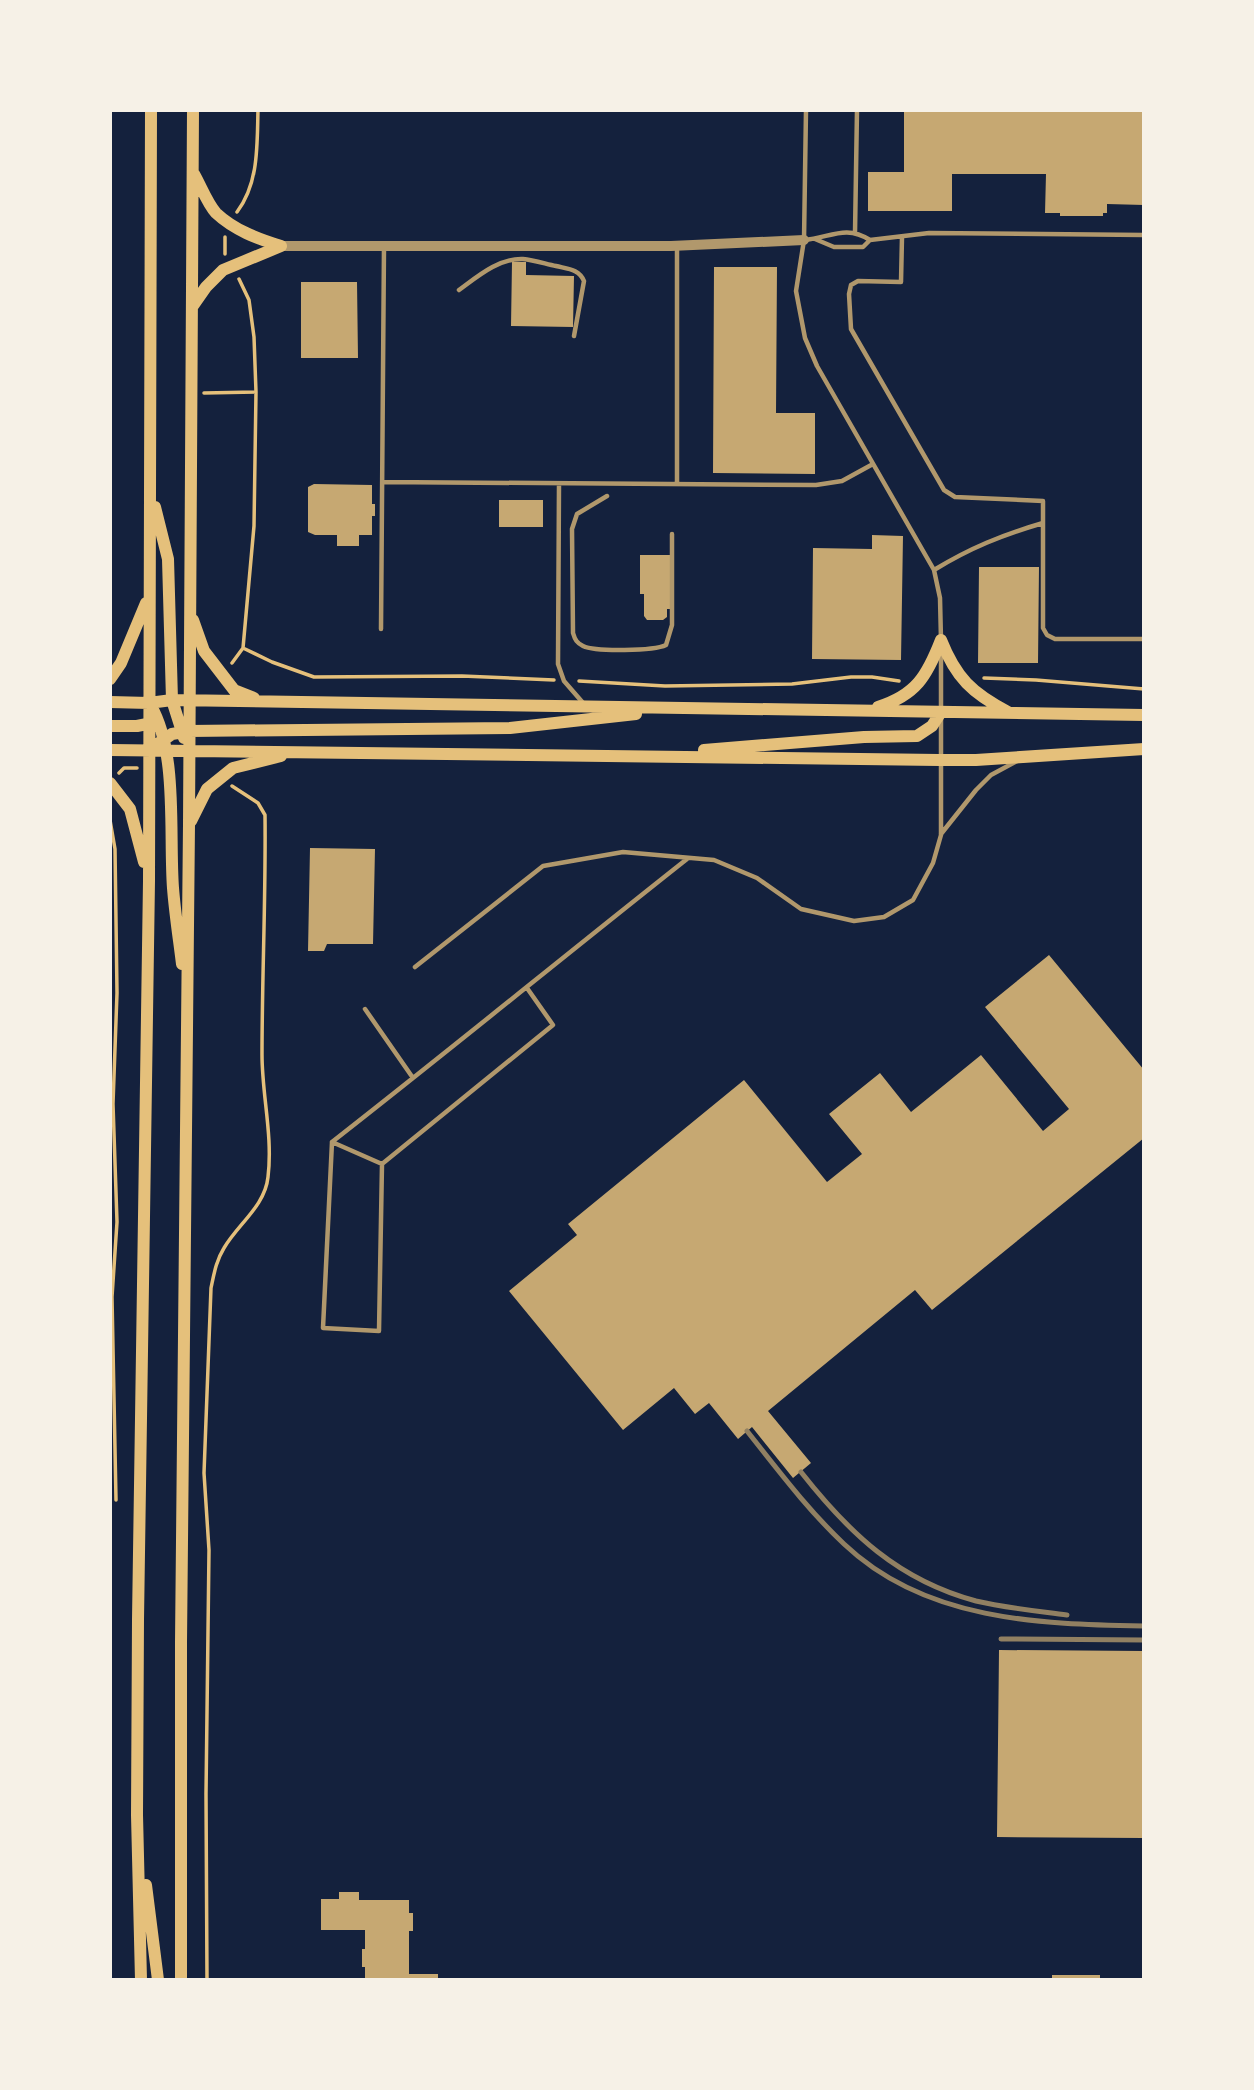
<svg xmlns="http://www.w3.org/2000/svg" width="1254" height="2090" viewBox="0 0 1254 2090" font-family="Overpass,sans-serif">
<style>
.building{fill:#c6a872}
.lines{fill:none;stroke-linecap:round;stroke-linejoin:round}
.path{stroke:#e5c07b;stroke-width:3.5}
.service{stroke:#b1986c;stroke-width:4.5}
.tertiary{stroke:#b1986c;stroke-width:10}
.secondary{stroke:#e5c07b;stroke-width:12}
.rail{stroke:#918062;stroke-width:5}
</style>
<rect width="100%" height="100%" fill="#14213d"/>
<path class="building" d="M 904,110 L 1144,110 L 1144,205 L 1107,204 L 1107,213 L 1103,213 L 1103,216 L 1060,216 L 1060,213 L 1045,213 L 1046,174 L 952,174 L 952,211 L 868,211 L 868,172 L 904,172 Z
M 512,262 L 526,262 L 526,275 L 574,276 L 573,327 L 511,326 Z
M 714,267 L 777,267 L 776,413 L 815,413 L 815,474 L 713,473 Z
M 301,282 L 357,282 L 358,358 L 301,358 Z
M 314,484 L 372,485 L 372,504 L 375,504 L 375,516 L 372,516 L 372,535 L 359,535 L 359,546 L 337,546 L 337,535 L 315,535 L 308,532 L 308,487 Z
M 499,500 L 543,500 L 543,527 L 499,527 Z
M 872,535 L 903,536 L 901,660 L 812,659 L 813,548 L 872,549 Z
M 640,555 L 671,555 L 670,609 L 667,609 L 667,617 L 663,620 L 647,620 L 644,616 L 644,594 L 640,594 Z
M 979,567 L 1039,567 L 1038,663 L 978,663 Z
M 310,848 L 375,849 L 373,944 L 327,944 L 324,951 L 308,951 Z
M 1049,955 L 1144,1070 L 1144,1138 L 932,1310 L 915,1290 L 768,1411 L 811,1463 L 793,1478 L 752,1427 L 738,1439 L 709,1403 L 695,1414 L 674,1388 L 623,1430 L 509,1291 L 577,1235 L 568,1224 L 744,1080 L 827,1182 L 862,1154 L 829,1114 L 880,1073 L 911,1112 L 981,1055 L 1043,1131 L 1069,1109 L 985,1007 Z
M 999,1650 L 1144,1651 L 1144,1838 L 997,1837 Z
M 339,1892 L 359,1892 L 359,1900 L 409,1900 L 409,1913 L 413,1913 L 413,1931 L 409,1931 L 409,1974 L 438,1974 L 438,1980 L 365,1980 L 365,1967 L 362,1967 L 362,1949 L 365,1949 L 365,1930 L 321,1930 L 321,1899 L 339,1899 Z
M 1052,1975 L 1100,1975 L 1100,1980 L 1052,1980 Z"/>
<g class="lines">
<path class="path" d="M 237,212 C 259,183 257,145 258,110
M 225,237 L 225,254
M 204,393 L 256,392
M 243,648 L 272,662 L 314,677 L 462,676 L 554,680
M 232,663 L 243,648 L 254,526 L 256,392 L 254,337 L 249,300 L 239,279
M 984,678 L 1036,680 L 1144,689
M 579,681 L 665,686 L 792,684 L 851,677 L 872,677 L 899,681
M 119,773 L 124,768 L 137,768
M 110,820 L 115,849 L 117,993 L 113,1104 L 117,1222 L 112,1297 L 116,1500
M 207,1980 L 206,1794 L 209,1550 L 204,1473 L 211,1288 C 214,1274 216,1261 224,1248 C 238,1224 265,1206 268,1177 C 273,1136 262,1095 262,1055 C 262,975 266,895 265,815 L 258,803 L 232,786"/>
<path class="service" d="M 806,110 L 804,240 L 796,291 L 805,338 L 817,366 L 934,570 L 940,598 L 941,640
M 855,233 L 857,110
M 902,237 L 901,282 L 858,281 L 851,285 L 849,294 L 851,329 L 944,490 L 955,497 L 1043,501 L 1043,523
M 804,240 C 830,238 845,224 870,240 L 863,247 L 834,247 L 815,239
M 870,240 L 929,233 L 1144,235
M 459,290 C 478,276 499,258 523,259 C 534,260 546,264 556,266 C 568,269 579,269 584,281 L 574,336
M 382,482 L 816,485 L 842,481 L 873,464
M 559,484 L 558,664 L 564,681 L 584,704
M 677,484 L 677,247
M 607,496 L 577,514 L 572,529 L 573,633 C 575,640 577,643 583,646 C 595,652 654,651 666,645 L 672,625 L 672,534
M 934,570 C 970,548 1002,535 1043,523 L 1043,628 L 1047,635 L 1055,639 L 1144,639
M 381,629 L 384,246
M 941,710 L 941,652
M 941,834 L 976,790 L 991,775 L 1017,761
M 415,967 L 543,866 L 623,852 L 714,860 L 757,878 L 801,909 L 854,921 L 884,917 L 913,900 L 933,863 L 941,835 L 941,719
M 527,988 L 553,1025 L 382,1164 L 379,1331 L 323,1328 L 332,1142 C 451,1049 568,953 687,859
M 365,1009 L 413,1078
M 332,1142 L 382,1164"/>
<path class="tertiary" d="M 281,246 L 671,246 L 804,240"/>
<path class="secondary" d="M 194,174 C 201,186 207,203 216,213 C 234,230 258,239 281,246
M 192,307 L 206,287 L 223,270 L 281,246
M 155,507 L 168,559 L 172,700 L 184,738
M 193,620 L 204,651 L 234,690 L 254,698
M 941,640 C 956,678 972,693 1008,712
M 110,679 L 121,663 L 146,603
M 110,702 L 149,703 L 172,700 L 1144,715
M 151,706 C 178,753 169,834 173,888 C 175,914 179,939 182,964
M 878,707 C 916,695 927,676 941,640
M 110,726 L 137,726 L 157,722
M 110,750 L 939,760 L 976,760 L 1144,749
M 149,750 L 172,734 L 189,731 L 510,728 L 636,714
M 704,750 L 864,737 L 917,736 L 932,726 L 941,712
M 110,783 L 130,809 L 144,862
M 191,821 L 207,789 L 233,768 L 281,756
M 146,1885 L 158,1980
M 141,1980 L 137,1815 L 138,1620 L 149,881 L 151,110
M 181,1980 L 181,1643 L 189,824 L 193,110"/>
<path class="rail" d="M 747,1431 C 778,1470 808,1510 844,1544 C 925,1621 1039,1624 1144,1626
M 801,1472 C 849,1533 898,1580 976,1601 C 1006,1608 1037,1611 1067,1615
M 1001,1639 L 1144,1640"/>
</g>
<rect width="1254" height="2090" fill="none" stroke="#f6f1e7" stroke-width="224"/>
</svg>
